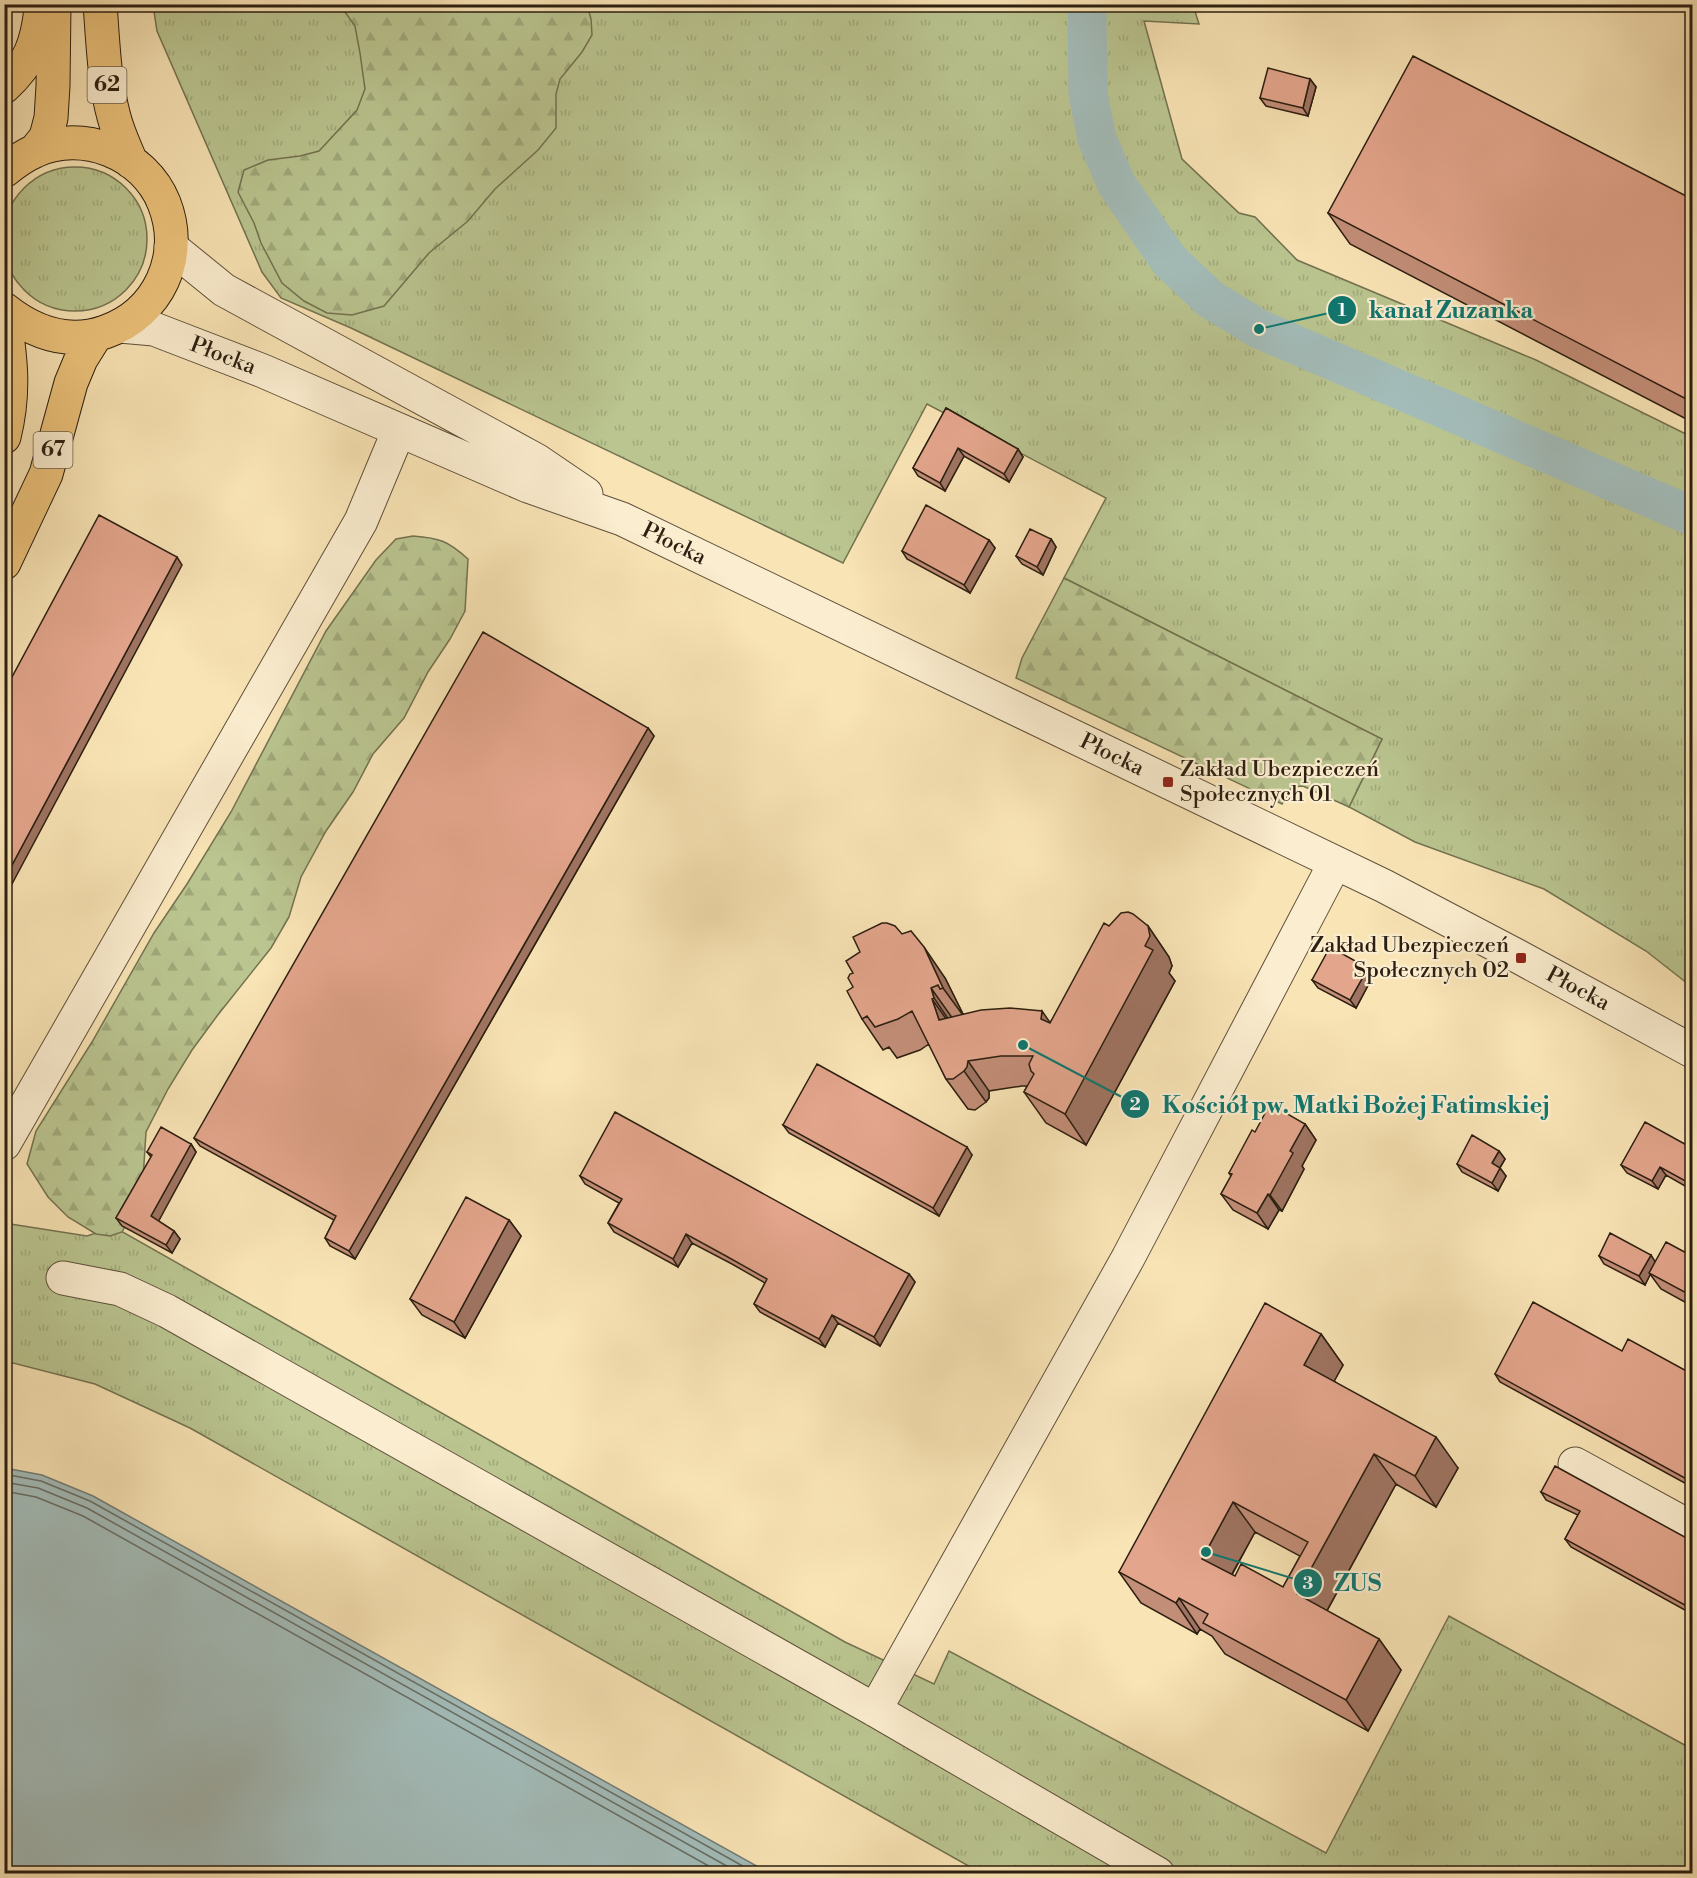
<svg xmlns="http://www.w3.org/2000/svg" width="1697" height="1878" viewBox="0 0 1697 1878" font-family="'Libre Bodoni',serif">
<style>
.grass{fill:url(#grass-tufts);stroke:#737250;stroke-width:1.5}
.forest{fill:url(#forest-firs);stroke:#737250;stroke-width:1.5}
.water{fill:#a3bcb9;stroke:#737d76;stroke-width:1.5}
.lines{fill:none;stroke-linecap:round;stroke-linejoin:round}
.shore{stroke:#686e65;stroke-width:1.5}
.canal{stroke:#a3bcb9;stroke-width:39}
.minor-casing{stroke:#5f503a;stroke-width:35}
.major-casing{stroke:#2c1f11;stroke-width:35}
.minor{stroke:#fbedcf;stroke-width:33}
.major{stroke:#ecc27a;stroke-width:33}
.wall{fill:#c38e78;stroke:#2c1f11;stroke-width:1.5;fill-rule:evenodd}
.shaded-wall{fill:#9f7462;stroke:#2c1f11;stroke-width:1.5}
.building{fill:#e3a58c;stroke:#2c1f11;stroke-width:1.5;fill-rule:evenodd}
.poi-dot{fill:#8f2418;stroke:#fbedcf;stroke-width:2}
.labels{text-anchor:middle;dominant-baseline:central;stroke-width:4.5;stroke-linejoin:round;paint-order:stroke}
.shield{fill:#fbedcf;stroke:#6a5d4a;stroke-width:1.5}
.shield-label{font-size:21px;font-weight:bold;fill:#2c1f11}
.street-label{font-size:22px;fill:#2c1f11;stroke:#fbedcf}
.poi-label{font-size:22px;fill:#2c1f11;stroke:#fbedcf;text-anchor:start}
.leader{fill:none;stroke:#0f766e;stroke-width:2}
.callout-dot{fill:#0f766e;stroke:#fbedcf;stroke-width:2}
.mark-label{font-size:18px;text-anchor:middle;font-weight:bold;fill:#fff}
.callout-label{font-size:24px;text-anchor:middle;font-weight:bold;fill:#0f766e;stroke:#fbedcf;stroke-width:4.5;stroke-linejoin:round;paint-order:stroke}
</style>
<defs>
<pattern id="grass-tufts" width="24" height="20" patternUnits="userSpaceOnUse" patternTransform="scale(1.5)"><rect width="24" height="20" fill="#bac590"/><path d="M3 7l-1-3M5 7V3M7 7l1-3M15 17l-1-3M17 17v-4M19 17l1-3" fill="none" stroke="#a0a97b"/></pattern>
<pattern id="forest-firs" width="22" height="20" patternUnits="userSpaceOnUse" patternTransform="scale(1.5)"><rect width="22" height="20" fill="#bac590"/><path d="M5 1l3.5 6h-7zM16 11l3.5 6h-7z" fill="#a0a97b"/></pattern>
</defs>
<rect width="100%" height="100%" fill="#f9e4b5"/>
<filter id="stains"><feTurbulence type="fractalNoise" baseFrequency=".00333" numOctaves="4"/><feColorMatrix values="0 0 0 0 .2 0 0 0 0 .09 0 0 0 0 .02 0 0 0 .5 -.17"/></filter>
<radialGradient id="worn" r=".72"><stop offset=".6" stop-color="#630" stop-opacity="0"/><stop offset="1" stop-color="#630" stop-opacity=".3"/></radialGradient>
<path class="grass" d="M 153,5 L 1193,5 L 1199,24 L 1144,21 L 1182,159 L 1239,213 L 1255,217 L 1297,260 L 1536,360 L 1692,437 L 1692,987 L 1646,951 L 1544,889 L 1415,842 L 1349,807 L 1382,739 L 1064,578 L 1106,498 L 927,404 L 843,563 L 351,328 L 281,298 L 262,272 L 157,31 Z
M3 239a72 72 0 1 1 144 0a72 72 0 1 1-144 0Z
M 4,1223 L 87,1236 L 114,1227 L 845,1642 L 934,1684 L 949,1651 L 1326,1853 L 1449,1616 L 1692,1749 L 1692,1873 L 981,1873 L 190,1428 L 95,1384 L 5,1361 Z"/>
<path class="forest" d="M 340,5 L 587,5 L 591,19 L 592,35 L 582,52 L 560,79 L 556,94 L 556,128 L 538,150 L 495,189 L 468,221 L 429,253 L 384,306 L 352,315 L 327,313 L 304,301 L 282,283 L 261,243 L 254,223 L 238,192 L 244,170 L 268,160 L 300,156 L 319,151 L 357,110 L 365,89 L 360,53 L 355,26 Z
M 413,536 C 440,538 448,541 468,559 L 465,611 L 450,639 L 428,672 L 404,718 L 373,754 L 353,792 L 326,831 L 301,877 L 289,917 L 271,948 L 217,1016 L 192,1050 L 168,1089 L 146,1132 L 142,1196 L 122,1232 L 110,1236 L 96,1234 L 68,1217 L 48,1197 L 27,1164 L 36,1131 L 92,1042 L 154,933 L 187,884 L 231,812 L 326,631 L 376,560 L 396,539 Z
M 1064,578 L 1382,739 L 1349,807 L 1303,786 L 1292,787 L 1282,804 L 1016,678 L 1022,658 Z"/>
<path class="water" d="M 5,1468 L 42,1475 L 93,1496 L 769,1873 L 5,1873 Z"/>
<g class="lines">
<path class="shore" d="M 4,1474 L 41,1481 L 90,1501 L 757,1874
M 4,1482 L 38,1488 L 87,1508 L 741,1874
M 4,1491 L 36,1497 L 83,1516 L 723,1874"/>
<path class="canal" d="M 1087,4 L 1088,94 L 1097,139 L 1117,185 L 1169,260 L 1210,299 L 1259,329 L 1692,516"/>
<g class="minor-casing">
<path id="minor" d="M 171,247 L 224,290 L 536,460 L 586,494
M 120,326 L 154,329 L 263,371 L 528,486 L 622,519 L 1384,886 L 1521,958 L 1692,1051
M 4,1144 L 361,521 L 399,430
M 63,1278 L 120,1289 L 167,1311 L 875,1710 L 1158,1874
M 1575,1464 L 1692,1528
M 875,1710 L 1128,1258 L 1335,863"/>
</g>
<g class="major-casing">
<path id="major" d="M 100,4 C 103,42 104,81 114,117 C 118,133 125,147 131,162
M 4,87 C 30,63 37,44 41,9
M 35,151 L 46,137 L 51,118 L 53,86 L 54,4
M 4,171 C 14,163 23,156 35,151 C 82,129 144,153 164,203 C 185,256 159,313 105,332 C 68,345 34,333 4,309
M 4,315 C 11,359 15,393 4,437
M 4,563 L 46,474 L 71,383 L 81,359 L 96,335"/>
</g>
<use href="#minor" class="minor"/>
<use href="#major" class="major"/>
</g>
<path class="wall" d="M 1310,79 L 1316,87 L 1308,116 L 1266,106 L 1260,98 Z
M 1692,199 L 1692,422 L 1350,244 L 1328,213 Z
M 946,408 L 1018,449 L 1023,457 L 1009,482 L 964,456 L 945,491 L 918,476 L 913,468 Z
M 1051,539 L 1056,547 L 1043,575 L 1022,564 L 1016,556 Z
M 989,540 L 995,548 L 970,593 L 907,559 L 902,551 Z
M 648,728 L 654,736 L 355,1259 L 330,1246 L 325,1238 L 334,1220 L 200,1146 L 194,1138 Z
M 1109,926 L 1148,926 L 1169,957 L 1172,966 L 1169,973 L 1175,981 L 1086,1145 L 1046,1123 L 1024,1092 L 1027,1086 L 1022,1086 L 989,1091 L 989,1098 L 986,1102 L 975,1110 L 968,1109 L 946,1079 L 929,1044 L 920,1050 L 897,1058 L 889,1047 L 883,1050 L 862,1019 L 853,987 L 853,973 L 902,934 L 945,978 L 963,1014 L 1050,1023 Z
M 1373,976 L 1356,1008 L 1318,988 L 1312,980 Z
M 1305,1124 L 1316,1140 L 1302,1166 L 1304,1169 L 1282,1211 L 1279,1210 L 1268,1229 L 1233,1210 L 1221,1194 L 1231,1176 L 1229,1173 L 1255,1132 Z
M 783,1125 L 972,1155 L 939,1216 L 789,1133 Z
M 191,1144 L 196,1152 L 158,1221 L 174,1231 L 180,1239 L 172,1253 L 122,1226 L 116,1218 L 151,1157 L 147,1152 Z
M 1692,1148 L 1692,1190 L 1666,1175 L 1658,1189 L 1627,1173 L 1621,1165 Z
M 1499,1151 L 1505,1159 L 1500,1168 L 1506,1176 L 1498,1191 L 1462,1172 L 1457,1164 Z
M 580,1176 L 909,1274 L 915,1282 L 880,1346 L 838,1323 L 825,1347 L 760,1312 L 754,1304 L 765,1283 L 732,1264 L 692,1243 L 678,1267 L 614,1232 L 608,1223 L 619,1203 L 585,1184 Z
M 509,1220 L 521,1236 L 465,1338 L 422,1315 L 410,1299 Z
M 1599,1256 L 1656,1262 L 1692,1256 L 1692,1306 L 1661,1289 L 1650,1274 L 1645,1285 L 1604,1264 Z
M 1321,1334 L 1343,1365 L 1334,1381 L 1458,1468 L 1436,1507 L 1396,1484 L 1327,1611 L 1379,1639 L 1401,1670 L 1368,1731 L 1225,1654 L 1212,1636 L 1200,1629 L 1197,1634 L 1141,1603 L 1119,1572 ZM 1255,1532 L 1300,1556 L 1283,1587 L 1235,1576 L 1232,1575 Z
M 1622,1351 L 1692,1374 L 1692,1487 L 1500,1382 L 1495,1374 Z
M 1541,1492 L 1692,1541 L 1692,1614 L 1571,1547 L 1565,1539 L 1578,1515 L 1546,1500 Z"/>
<path class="shaded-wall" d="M 1310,79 L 1316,87 L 1308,116 L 1303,108 Z
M 958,448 L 964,456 L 945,491 L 940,483 Z
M 1018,449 L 1023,457 L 1009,482 L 1004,474 Z
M 1051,539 L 1056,547 L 1043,575 L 1037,567 Z
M 989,540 L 995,548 L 970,593 L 964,585 Z
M 177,557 L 182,565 L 4,899 L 4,880 Z
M 648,728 L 654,736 L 355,1259 L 349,1251 Z
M 1148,926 L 1169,957 L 1172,966 L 1169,973 L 1175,981 L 1086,1145 L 1065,1114 L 1145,946 Z
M 924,947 L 945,978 L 965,1018 L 943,988 Z
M 1368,968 L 1373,976 L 1356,1008 L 1350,1000 Z
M 931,988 L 953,1019 L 955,1029 L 934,998 Z
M 932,999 L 954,1030 L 939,1020 Z
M 1042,1011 L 1063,1041 L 1041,1019 Z
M 968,1061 L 989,1091 L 989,1098 L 986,1102 L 964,1071 Z
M 1305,1124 L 1316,1140 L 1302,1166 L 1304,1169 L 1282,1211 L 1270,1195 L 1290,1151 Z
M 191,1144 L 196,1152 L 157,1224 L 151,1216 Z
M 967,1147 L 972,1155 L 939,1216 L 933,1208 Z
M 1499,1151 L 1505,1159 L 1498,1171 L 1492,1163 Z
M 1660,1167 L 1666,1175 L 1658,1189 L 1652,1181 Z
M 1500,1168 L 1506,1176 L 1498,1191 L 1492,1183 Z
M 1692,1178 L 1692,1188 L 1689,1183 Z
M 1268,1194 L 1279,1210 L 1268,1229 L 1257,1213 Z
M 509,1220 L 521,1236 L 465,1338 L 454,1322 Z
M 174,1231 L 180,1239 L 172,1253 L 166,1245 Z
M 686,1234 L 692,1243 L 678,1267 L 673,1259 Z
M 1651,1255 L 1656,1263 L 1645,1285 L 1639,1276 Z
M 909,1274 L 915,1282 L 880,1346 L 874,1337 Z
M 832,1315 L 838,1323 L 825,1347 L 819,1339 Z
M 1321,1334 L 1343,1365 L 1326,1396 L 1304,1365 Z
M 1436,1437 L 1458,1468 L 1436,1507 L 1415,1476 Z
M 1374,1454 L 1396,1484 L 1319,1625 L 1297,1594 Z
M 1233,1502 L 1255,1532 L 1223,1590 L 1202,1559 Z
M 1179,1598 L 1200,1629 L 1197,1634 L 1176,1603 Z
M 1379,1639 L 1401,1670 L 1368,1731 L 1346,1700 Z"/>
<path class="building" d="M 1413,56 L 1692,199 L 1692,402 L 1328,213 Z
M 1268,68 L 1310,79 L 1303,108 L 1260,98 Z
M 946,408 L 1018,449 L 1004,474 L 958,448 L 940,483 L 913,468 Z
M 926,505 L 989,540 L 964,585 L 902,551 Z
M 99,515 L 177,557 L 4,880 L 4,692 Z
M 1030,529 L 1051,539 L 1037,567 L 1016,556 Z
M 483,632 L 648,728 L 349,1251 L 325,1238 L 336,1216 L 194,1138 Z
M 1128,912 L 1133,914 L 1148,926 L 1150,936 L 1145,946 L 1153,950 L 1065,1114 L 1024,1092 L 1034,1074 L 1031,1071 L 1029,1064 L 1033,1056 L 1001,1056 L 968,1061 L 967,1067 L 964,1071 L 953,1079 L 946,1079 L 912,1011 L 898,1019 L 875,1027 L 867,1016 L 862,1019 L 847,991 L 853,987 L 848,978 L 850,974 L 853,973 L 846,961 L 860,952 L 853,937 L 882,923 L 887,923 L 895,926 L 902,934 L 911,931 L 924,947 L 943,988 L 940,989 L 938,985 L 931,988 L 934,998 L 932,999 L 939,1020 L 981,1010 L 1010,1008 L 1042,1011 L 1041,1019 L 1050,1023 L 1104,923 L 1109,926 L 1121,913 Z
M 1330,947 L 1368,968 L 1350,1000 L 1312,980 Z
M 817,1064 L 967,1147 L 933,1208 L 783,1125 Z
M 1270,1104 L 1305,1124 L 1290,1151 L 1293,1153 L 1270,1195 L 1268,1194 L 1257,1213 L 1221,1194 L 1232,1174 L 1229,1173 L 1252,1130 L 1255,1132 Z
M 615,1112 L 909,1274 L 874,1337 L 832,1315 L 819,1339 L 754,1304 L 767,1279 L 726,1256 L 686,1234 L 673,1259 L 608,1223 L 622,1199 L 580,1176 Z
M 1645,1122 L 1692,1148 L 1692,1178 L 1689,1183 L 1660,1167 L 1652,1181 L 1621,1165 Z
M 161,1127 L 191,1144 L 151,1216 L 174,1231 L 166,1245 L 116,1218 L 152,1155 L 147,1152 Z
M 1472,1135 L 1499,1151 L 1492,1163 L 1500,1168 L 1492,1183 L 1457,1164 Z
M 466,1197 L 509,1220 L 454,1322 L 410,1299 Z
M 1610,1233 L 1651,1255 L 1639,1276 L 1599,1256 Z
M 1666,1242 L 1692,1256 L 1692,1290 L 1690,1295 L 1649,1273 Z
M 1533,1302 L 1622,1351 L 1628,1339 L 1692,1374 L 1692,1413 L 1690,1418 L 1692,1419 L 1692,1482 L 1495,1374 Z
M 1265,1303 L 1321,1334 L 1304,1365 L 1436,1437 L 1415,1476 L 1374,1454 L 1297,1594 L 1379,1639 L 1346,1700 L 1203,1623 L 1208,1614 L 1179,1598 L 1176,1603 L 1119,1572 ZM 1233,1502 L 1308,1542 L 1283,1587 L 1241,1564 L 1235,1576 L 1202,1559 Z
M 1555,1466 L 1692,1541 L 1692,1609 L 1565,1539 L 1580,1511 L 1541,1492 Z"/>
<g class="poi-dot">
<rect x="1162" y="776" width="12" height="12" rx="3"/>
<rect x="1515" y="952" width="12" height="12" rx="3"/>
</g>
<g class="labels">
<g class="shield">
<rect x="87.5" y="67" width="39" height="36" rx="4.5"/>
<rect x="33.5" y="432" width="39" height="36" rx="4.5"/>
</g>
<g class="shield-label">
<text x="107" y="85">62</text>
<text x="53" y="450">67</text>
</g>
<g class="street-label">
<text transform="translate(223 356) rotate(21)">Płocka</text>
<text transform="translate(674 544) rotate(26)">Płocka</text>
<text transform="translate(1112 755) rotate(26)">Płocka</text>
<text transform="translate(1578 989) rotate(28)">Płocka</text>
</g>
<g class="poi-label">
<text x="1180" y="769">Zakład Ubezpieczeń<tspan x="1180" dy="25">Społecznych 01</tspan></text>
<text x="1509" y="945" text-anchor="end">Zakład Ubezpieczeń<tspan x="1509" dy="25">Społecznych 02</tspan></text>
</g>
</g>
<path class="leader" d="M1259 329L1342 310M1023 1045L1135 1104M1206 1552L1308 1583"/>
<g class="callout-dot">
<circle cx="1259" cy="329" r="6"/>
<circle cx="1023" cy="1045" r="6"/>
<circle cx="1206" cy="1552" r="6"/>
<circle cx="1342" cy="310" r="15"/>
<circle cx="1135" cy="1104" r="15"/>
<circle cx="1308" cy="1583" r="15"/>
</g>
<g class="mark-label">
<text x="1342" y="316">1</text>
<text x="1135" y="1110">2</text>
<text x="1308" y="1589">3</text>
</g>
<g class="callout-label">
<text x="1451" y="318">kanał Zuzanka</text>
<text x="1356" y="1113">Kościół pw. Matki Bożej Fatimskiej</text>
<text x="1358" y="1591">ZUS</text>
</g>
<rect width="1697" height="1878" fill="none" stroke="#f9e4b5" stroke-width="24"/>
<rect x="6" y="6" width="1685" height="1866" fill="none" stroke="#2c1f11" stroke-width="3"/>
<rect x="12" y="12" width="1673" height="1854" fill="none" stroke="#2c1f11" stroke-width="1.5"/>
<rect width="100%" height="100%" filter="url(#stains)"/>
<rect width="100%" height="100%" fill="url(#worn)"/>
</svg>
